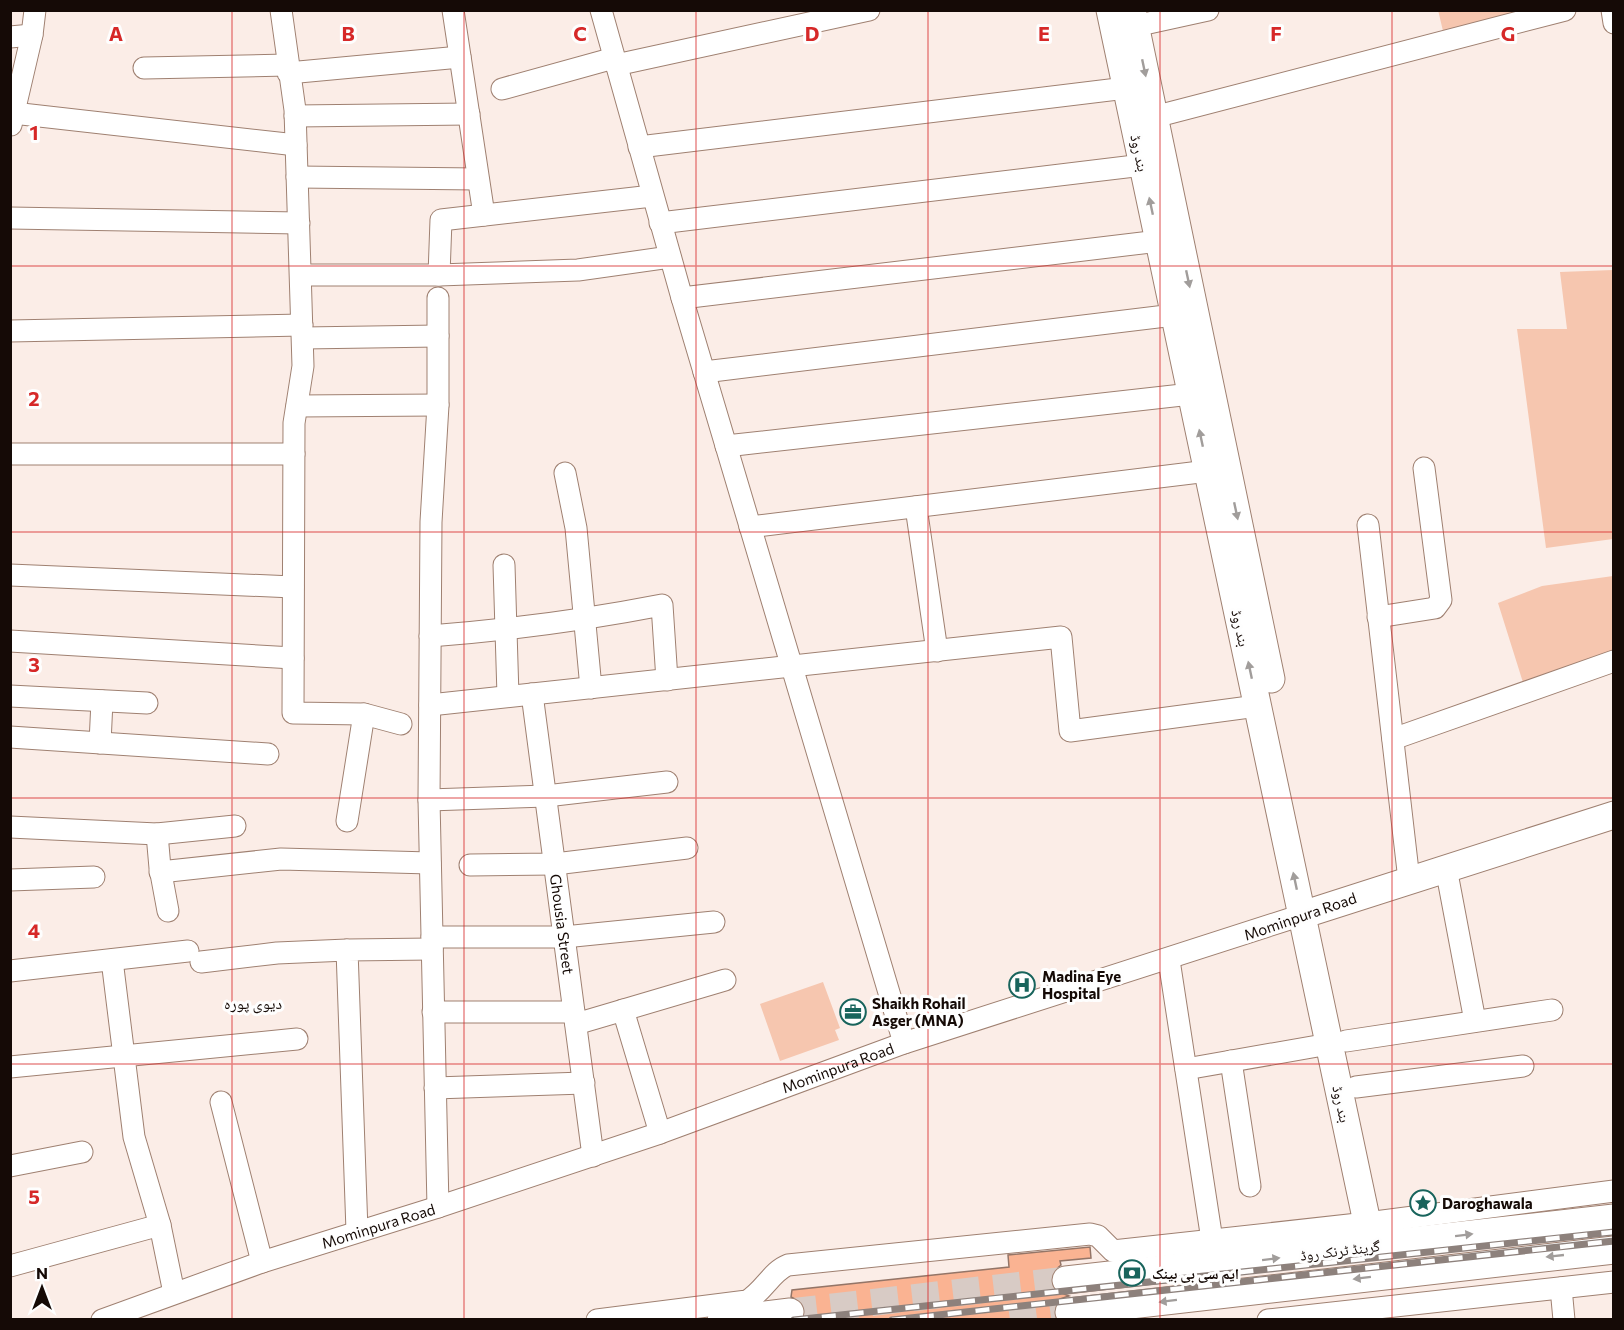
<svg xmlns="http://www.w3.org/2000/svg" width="1624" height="1330" viewBox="0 0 1624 1330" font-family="Commissioner,'Noto Naskh Arabic',sans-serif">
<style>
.green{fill:#f6c6af}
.building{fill:#fab392;stroke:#947567;stroke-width:1.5}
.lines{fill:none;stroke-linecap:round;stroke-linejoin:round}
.major-tunnel{stroke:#d8cbc5;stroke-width:27;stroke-dasharray:27 14;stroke-linecap:butt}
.minor-casing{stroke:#9f8071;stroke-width:23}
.major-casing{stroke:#9f8071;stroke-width:29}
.minor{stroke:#fff;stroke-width:21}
.major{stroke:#fff;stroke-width:27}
.rail-casing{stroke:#8d817c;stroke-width:7}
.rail{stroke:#fefefe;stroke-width:4.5;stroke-dasharray:14;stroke-linecap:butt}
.oneway{fill:#a19d9b}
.grid{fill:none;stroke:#d62828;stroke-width:1.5;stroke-opacity:0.55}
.labels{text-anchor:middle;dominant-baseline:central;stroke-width:6;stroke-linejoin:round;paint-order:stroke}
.street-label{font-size:15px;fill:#150a06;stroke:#fefefe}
.poi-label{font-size:15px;font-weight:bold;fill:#150a06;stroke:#fefefe;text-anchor:start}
.neighbourhood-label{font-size:16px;fill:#150a06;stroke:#fefefe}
.grid-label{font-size:20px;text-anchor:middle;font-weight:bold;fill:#d62828;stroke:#fefefe;stroke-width:6;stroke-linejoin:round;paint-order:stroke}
</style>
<rect width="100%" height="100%" fill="#fbede7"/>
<path class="green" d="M 1438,10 L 1531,11 L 1443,31 Z
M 1613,270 L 1613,539 L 1546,548 L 1517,329 L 1567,329 L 1560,272 Z
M 1613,576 L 1613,661 L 1526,692 L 1498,603 L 1542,586 Z
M 823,982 L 840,1028 L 835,1030 L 839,1040 L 780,1061 L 760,1004 Z"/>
<path class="building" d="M 1090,1247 L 1091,1258 L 1060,1261 L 1061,1265 L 1052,1273 L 1050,1281 L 1054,1290 L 1069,1296 L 1060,1299 L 1055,1305 L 1056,1320 L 804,1320 L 806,1311 L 803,1303 L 791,1297 L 792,1290 L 1009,1267 L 1008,1255 Z"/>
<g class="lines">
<path class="major-tunnel" d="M 790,1312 L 1066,1280
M 1010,1320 L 1069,1312"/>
<g class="minor-casing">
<g id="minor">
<path d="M 281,10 L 295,110 L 303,366 L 294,423 L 293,713 L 364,714 L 401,724"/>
<path d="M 453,10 L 484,215"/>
<path d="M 601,10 L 682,298 L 904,1043"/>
<path d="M 1612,10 L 1614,23"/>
<path d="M 1135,26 L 1208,10"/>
<path d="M 10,37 L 32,35"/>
<path d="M 616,65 L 869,10"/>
<path d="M 144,68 L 287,65"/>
<path d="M 288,73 L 460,57"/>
<path d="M 502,89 L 614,58"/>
<path d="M 13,113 L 296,145"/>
<path d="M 295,116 L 469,114"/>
<path d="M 1154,117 L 1565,10"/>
<path d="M 11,125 L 32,35 L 35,10"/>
<path d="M 639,147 L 1126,88"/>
<path d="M 297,177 L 478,179"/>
<path d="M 652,196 L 441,220 L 439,275 L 578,270 L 670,257"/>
<path d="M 10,218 L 299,223"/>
<path d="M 660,223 L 1143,165"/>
<path d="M 301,275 L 439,275"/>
<path d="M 682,298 L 1159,241"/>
<path d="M 10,331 L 302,325"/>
<path d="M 303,338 L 438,336"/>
<path d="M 704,372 L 1174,315"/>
<path d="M 297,406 L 438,405"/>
<path d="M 726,446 L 1191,394"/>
<path d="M 10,454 L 294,454"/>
<path d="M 565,473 L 576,528 L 591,688"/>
<path d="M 916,507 L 937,651"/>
<path d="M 1368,525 L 1409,880"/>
<path d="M 750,527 L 1208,471"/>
<path d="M 504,565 L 508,696"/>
<path d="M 10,575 L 293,587"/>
<path d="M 1378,617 L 1435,608 L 1441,600 L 1424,468"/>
<path d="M 430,636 C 509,630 585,620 662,605 L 667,680"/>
<path d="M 10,641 L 293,658"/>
<path id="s1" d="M 532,694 L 593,1156"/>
<path d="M 10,696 L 147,703"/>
<path d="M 430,705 L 1061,637 L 1070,731 L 1257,706"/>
<path d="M 10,737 L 268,754"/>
<path d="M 1393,739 L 1614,661"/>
<path d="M 100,743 L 102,701"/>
<path d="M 429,800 L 546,796 L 667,782"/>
<path d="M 347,821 L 364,714"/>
<path d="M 10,827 L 157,834 L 235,826"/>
<path d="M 157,834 L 160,868 L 168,911"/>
<path d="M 470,865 L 555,864 L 687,848"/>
<path d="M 1446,868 L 1475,1021"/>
<path d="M 160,872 L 281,859 L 430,863"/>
<path d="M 10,880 L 94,877"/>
<path d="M 432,937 L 564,937 L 714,922"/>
<path d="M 112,960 L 134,1137 L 160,1225 L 174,1293"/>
<path d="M 1169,960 L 1214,1253"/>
<path d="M 201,962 L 277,953 L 347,950"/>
<path d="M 10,971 L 188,951"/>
<path d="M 623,1010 L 660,1133"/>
<path d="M 433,1012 L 574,1012"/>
<path d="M 576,1024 L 725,980"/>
<path d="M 1346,1041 L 1552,1010"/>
<path d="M 1231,1061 L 1250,1186"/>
<path d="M 10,1067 L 297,1039"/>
<path d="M 1186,1069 L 1329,1044"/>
<path d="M 1356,1087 L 1523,1066"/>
<path d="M 435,1088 L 584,1083"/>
<path d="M 221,1102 L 262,1262"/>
<path d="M 10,1166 L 82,1152"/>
<path d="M 438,1207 L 429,800 L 431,522 L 438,405 L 438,298"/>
<path d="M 357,1231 L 347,950 L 432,949"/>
<path d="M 10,1266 L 160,1225"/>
<path d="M 1561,1288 L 1564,1320"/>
<path id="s2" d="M 102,1320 L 262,1262 L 438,1207 L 660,1133 L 904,1043 L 1302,915"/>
<path d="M 597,1320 L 747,1301 C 764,1291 772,1271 788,1265 L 1090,1234 L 1098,1236 L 1113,1251 L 1367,1223 L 1614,1191"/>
<path d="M 1268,1320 L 1614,1282"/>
</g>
</g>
<g class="major-casing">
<path id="major" d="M 1110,10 L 1372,1246
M 1132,10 L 1271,679
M 1302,915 L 1614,815
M 1066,1280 L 1614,1218
M 1069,1312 L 1614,1250
M 721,1320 L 790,1312"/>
</g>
<use href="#minor" class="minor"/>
<use href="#major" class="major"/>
<g class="rail-casing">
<path id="rail" d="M 794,1320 L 1614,1232
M 892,1320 L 1614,1241"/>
</g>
<use href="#rail" class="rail"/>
</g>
<defs><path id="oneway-solid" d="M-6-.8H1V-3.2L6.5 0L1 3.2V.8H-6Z" transform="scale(1.5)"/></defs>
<g class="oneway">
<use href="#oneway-solid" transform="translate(1144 68) rotate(78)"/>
<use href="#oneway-solid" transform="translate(1151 206) rotate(-102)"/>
<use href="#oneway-solid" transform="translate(1188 279) rotate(78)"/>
<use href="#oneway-solid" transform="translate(1201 438) rotate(-102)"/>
<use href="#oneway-solid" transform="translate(1236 511) rotate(78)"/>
<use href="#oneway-solid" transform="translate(1250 670) rotate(-102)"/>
<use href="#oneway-solid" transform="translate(1295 881) rotate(-102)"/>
<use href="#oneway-solid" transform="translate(1464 1235) rotate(-7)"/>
<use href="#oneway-solid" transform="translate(1555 1256) rotate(174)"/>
<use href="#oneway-solid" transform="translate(1271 1259) rotate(-7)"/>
<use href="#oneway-solid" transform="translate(1362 1278) rotate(173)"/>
<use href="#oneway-solid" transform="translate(1168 1301) rotate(173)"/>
</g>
<path class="grid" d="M 232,10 L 232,1320M 464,10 L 464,1320M 696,10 L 696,1320M 928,10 L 928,1320M 1160,10 L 1160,1320M 1392,10 L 1392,1320M 10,266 L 1614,266M 10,532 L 1614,532M 10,798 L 1614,798M 10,1064 L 1614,1064"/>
<defs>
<g id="hospital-ring" transform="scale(1.35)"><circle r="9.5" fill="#fefefe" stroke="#18645c" stroke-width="1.5"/><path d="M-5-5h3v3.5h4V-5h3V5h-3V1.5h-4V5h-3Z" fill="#18645c"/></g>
<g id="office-ring" transform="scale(1.35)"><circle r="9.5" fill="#fefefe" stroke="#18645c" stroke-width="1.5"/><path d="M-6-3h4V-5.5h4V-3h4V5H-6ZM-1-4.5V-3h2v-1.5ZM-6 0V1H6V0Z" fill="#18645c"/></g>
<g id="sight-ring" transform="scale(1.35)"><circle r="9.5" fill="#fefefe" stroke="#18645c" stroke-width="1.5"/><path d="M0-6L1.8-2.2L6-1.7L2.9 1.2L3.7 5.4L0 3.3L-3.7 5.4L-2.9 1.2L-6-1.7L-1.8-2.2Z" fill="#18645c"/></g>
<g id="bank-ring" transform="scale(1.35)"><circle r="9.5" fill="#fefefe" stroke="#18645c" stroke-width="1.5"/><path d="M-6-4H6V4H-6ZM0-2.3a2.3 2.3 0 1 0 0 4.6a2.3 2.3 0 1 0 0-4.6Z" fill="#18645c"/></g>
</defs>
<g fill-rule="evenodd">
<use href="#hospital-ring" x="1022" y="985"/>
<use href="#office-ring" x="853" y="1012"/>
<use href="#sight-ring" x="1423" y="1203"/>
<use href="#bank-ring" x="1132" y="1273"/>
</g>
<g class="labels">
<g class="street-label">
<text transform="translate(1140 153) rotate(78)">بند روڈ</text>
<text transform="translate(1241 628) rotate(78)">بند روڈ</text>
<text transform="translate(1300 916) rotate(-19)">Mominpura Road</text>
<text stroke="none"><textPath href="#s1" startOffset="232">Ghousia Street</textPath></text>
<text stroke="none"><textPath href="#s2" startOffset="778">Mominpura Road</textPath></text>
<text transform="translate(1342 1104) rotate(78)">بند روڈ</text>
<text stroke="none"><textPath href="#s2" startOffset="292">Mominpura Road</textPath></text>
<text transform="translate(1340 1250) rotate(-7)">گرینڈ ٹرنک روڈ</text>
</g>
<g class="poi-label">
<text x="1042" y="976">Madina Eye<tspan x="1042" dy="17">Hospital</tspan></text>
<text x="872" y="1003">Shaikh Rohail<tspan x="872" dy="17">Asger (MNA)</tspan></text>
<text x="1442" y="1203">Daroghawala</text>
<text x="1152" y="1273">ایم سی بی بینک</text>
</g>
<g class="neighbourhood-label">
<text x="253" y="1002">دیوی پورہ</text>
</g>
</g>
<g class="grid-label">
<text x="116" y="41">A</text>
<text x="348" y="41">B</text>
<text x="580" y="41">C</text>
<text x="812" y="41">D</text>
<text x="1044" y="41">E</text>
<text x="1276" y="41">F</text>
<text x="1508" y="41">G</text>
<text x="34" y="140">1</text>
<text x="34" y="406">2</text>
<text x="34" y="672">3</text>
<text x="34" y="938">4</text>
<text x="34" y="1204">5</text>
</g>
<rect width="1624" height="1330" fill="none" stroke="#150a06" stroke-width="24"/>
<g transform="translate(42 1288)" stroke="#fefefe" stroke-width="4.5" paint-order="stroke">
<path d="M0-4.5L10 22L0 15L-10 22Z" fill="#150a06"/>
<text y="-9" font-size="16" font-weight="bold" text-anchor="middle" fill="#150a06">N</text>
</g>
</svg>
